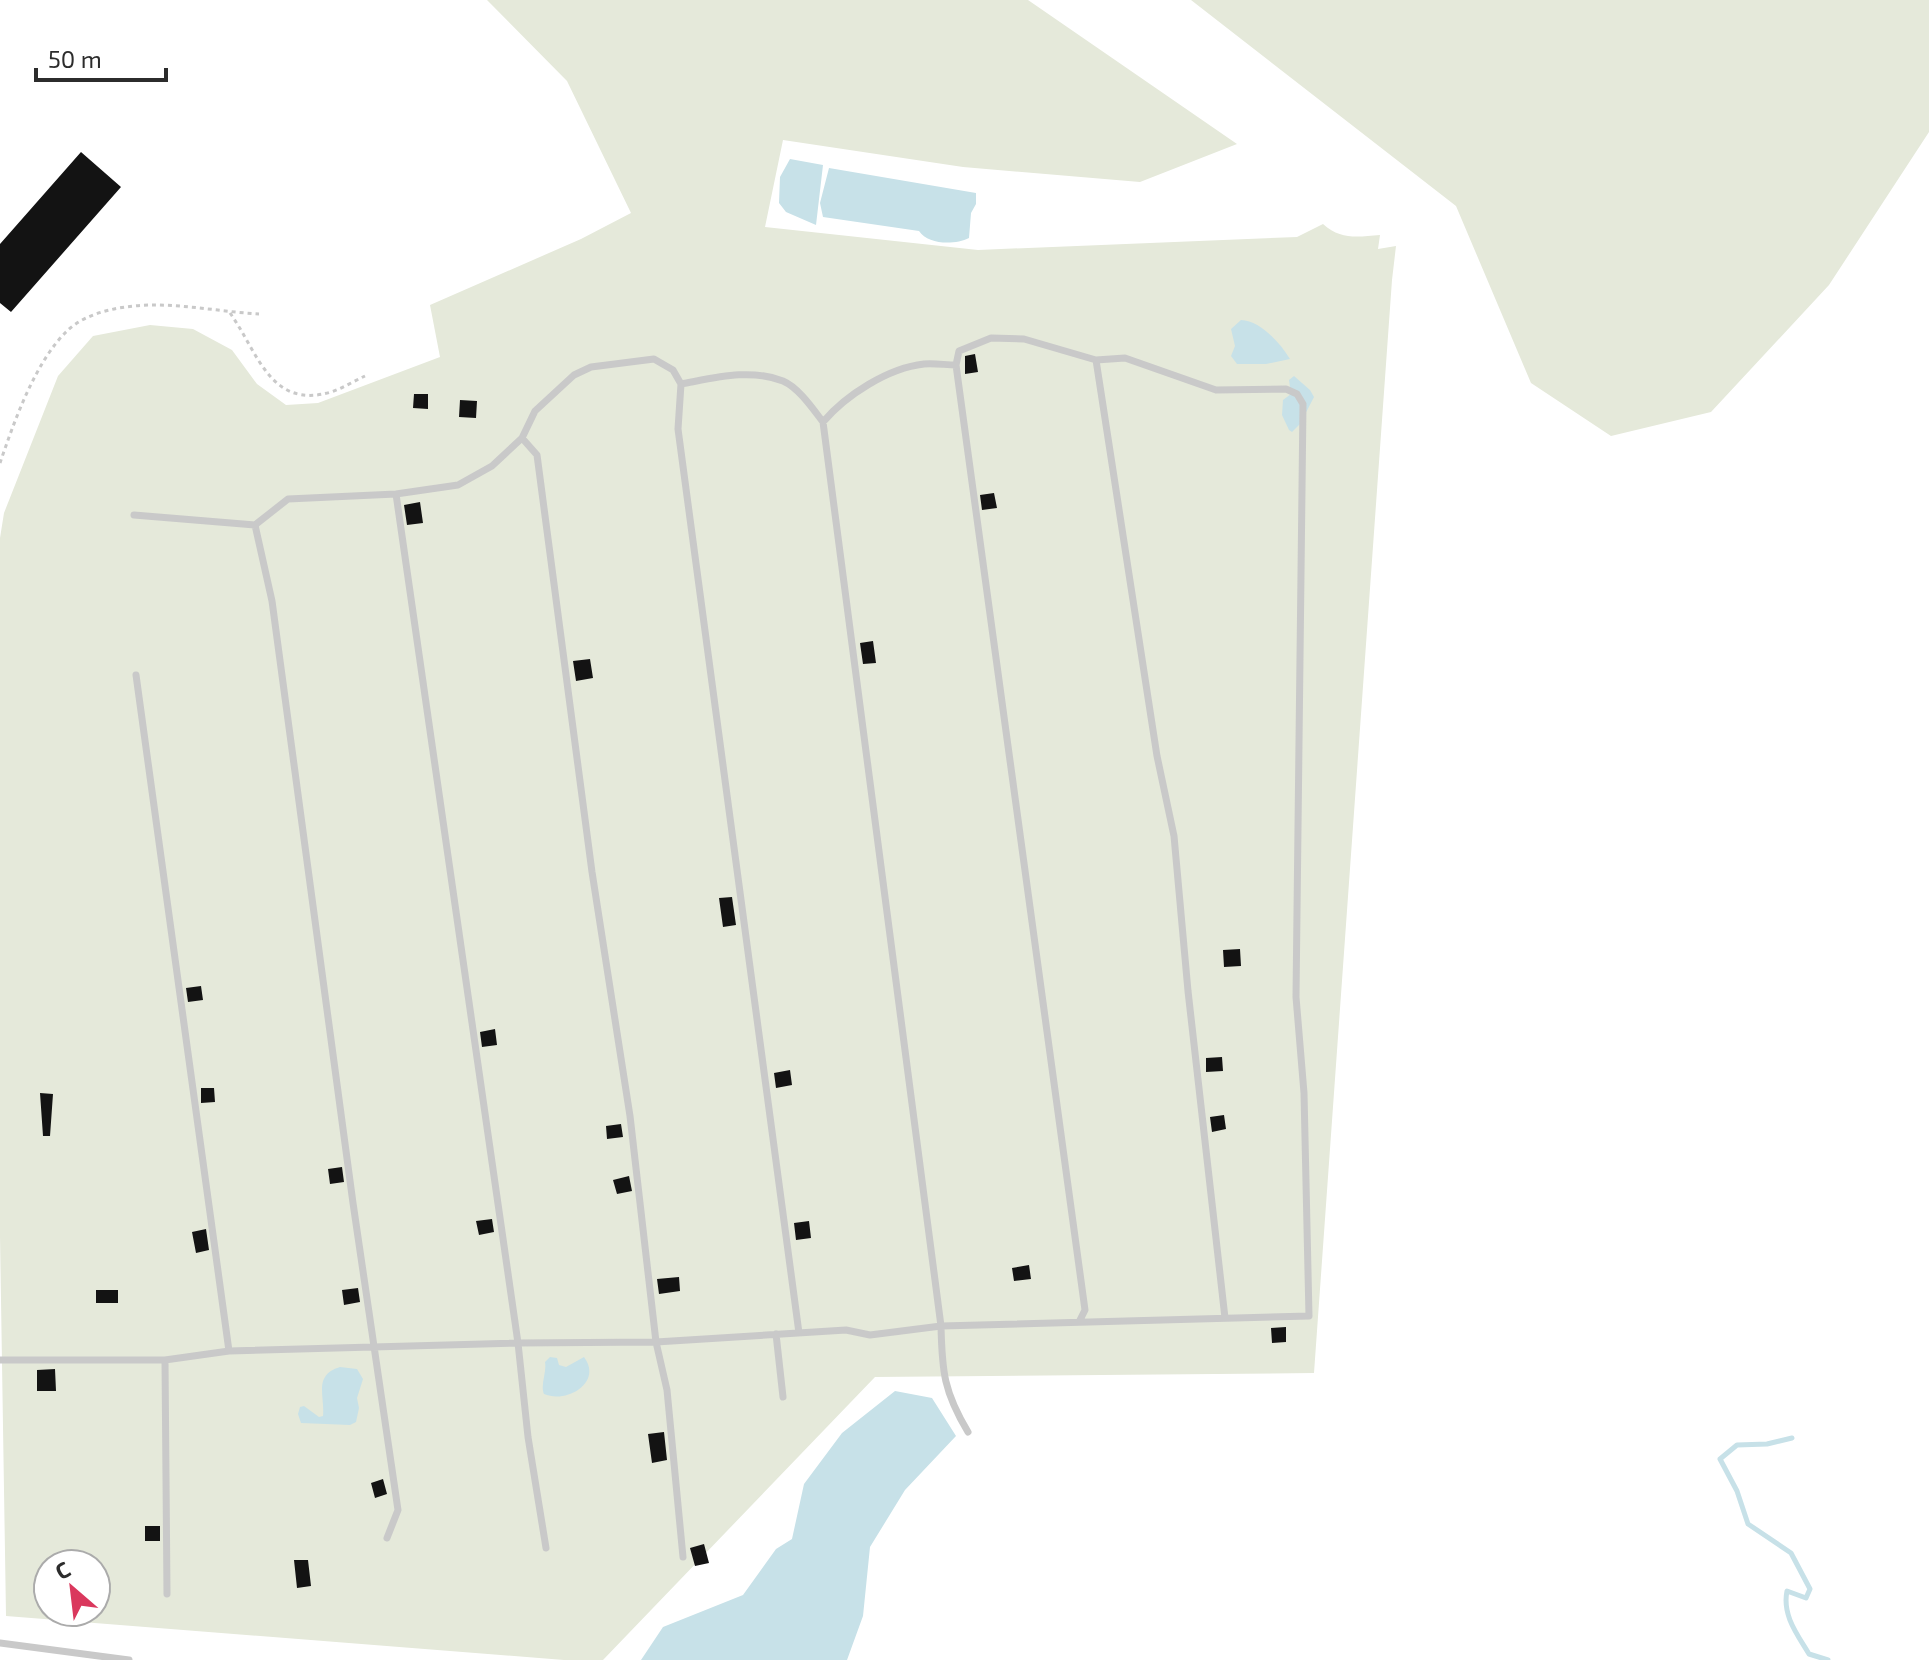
<svg xmlns="http://www.w3.org/2000/svg" width="1929" height="1660" viewBox="0 0 1929 1660" font-family="'Exo 2',sans-serif">
<style>
.green{fill:#e5e9da;fill-rule:evenodd}
.water{fill:#c7e1e8}
.lines{fill:none;stroke-linecap:round;stroke-linejoin:round}
.stream{stroke:#c7e1e8;stroke-width:5}
.building{fill:#131313}
.path{stroke:#c9c9c9;stroke-width:3;stroke-dasharray:4 4;stroke-linecap:butt}
.service{stroke:#c9c9c9;stroke-width:7}
</style>
<rect width="100%" height="100%" fill="#fff"/>
<path class="green" d="M 487,0 L 1028,0 L 1237,144 L 1140,182 L 963,167 L 783,140 L 765,227 L 978,250 L 1297,237 L 1323,224 C 1341,240 1357,237 1380,235 L 1378,249 L 1396,246 L 1392,280 L 1314,1373 L 875,1377 L 603,1660 L 564,1660 L 6,1616 L 0,1236 L 0,538 L 4,513 L 58,376 L 93,336 L 150,325 L 193,329 L 232,350 L 257,384 L 286,405 L 318,403 L 440,357 L 430,305 L 581,239 L 631,213 L 567,81 ZM 48,1564 L 96,1564 L 96,1612 L 48,1612 Z
M 1191,0 L 1929,0 L 1929,132 L 1829,285 L 1711,412 L 1611,436 L 1531,383 L 1456,206 Z"/>
<path class="water" d="M 790,159 L 823,165 L 816,225 L 786,212 L 779,203 L 780,177 Z
M 829,168 L 976,193 L 976,204 L 971,213 L 969,238 C 955,245 928,245 919,231 L 823,217 L 820,203 Z
M 1241,320 C 1261,321 1280,343 1290,359 L 1266,364 L 1237,364 L 1231,356 L 1235,346 L 1231,329 Z
M 1294,376 L 1310,390 L 1314,397 L 1300,424 L 1292,432 L 1289,430 L 1282,415 L 1283,400 L 1291,394 L 1289,380 Z
M 550,1357 L 557,1358 L 559,1365 L 566,1367 L 584,1357 C 603,1382 567,1404 544,1394 C 540,1385 547,1372 545,1362 Z
M 340,1367 L 357,1369 L 363,1379 L 357,1398 L 359,1408 L 356,1422 L 350,1425 L 301,1423 L 298,1414 L 300,1407 L 304,1406 L 319,1417 L 323,1416 C 325,1396 313,1375 340,1367 Z
M 895,1391 L 932,1398 L 956,1436 L 905,1490 L 870,1547 L 863,1616 L 847,1660 L 641,1660 L 663,1627 L 743,1595 L 776,1549 L 792,1539 L 804,1484 L 842,1433 Z"/>
<g class="lines">
<path class="stream" d="M 1792,1438 L 1767,1444 L 1737,1445 L 1720,1459 L 1737,1491 L 1748,1524 L 1791,1553 L 1810,1589 L 1806,1598 L 1787,1591 C 1782,1615 1797,1634 1809,1654 L 1828,1660"/>
</g>
<path class="building" d="M 81,152 L 121,187 L 11,312 L 0,303 L 0,244 Z
M 975,354 L 978,372 L 965,374 L 965,356 Z
M 414,394 L 428,394 L 428,409 L 413,408 Z
M 460,400 L 477,401 L 476,418 L 459,417 Z
M 994,493 L 997,508 L 982,510 L 980,495 Z
M 420,502 L 423,523 L 407,525 L 404,505 Z
M 873,641 L 876,663 L 863,664 L 860,643 Z
M 590,659 L 593,678 L 576,681 L 573,661 Z
M 732,897 L 736,925 L 723,927 L 719,898 Z
M 1240,949 L 1241,966 L 1224,967 L 1223,950 Z
M 201,986 L 203,1000 L 188,1002 L 186,988 Z
M 495,1029 L 497,1045 L 482,1047 L 480,1032 Z
M 1222,1057 L 1223,1071 L 1206,1072 L 1206,1058 Z
M 790,1070 L 792,1085 L 776,1088 L 774,1073 Z
M 201,1088 L 214,1088 L 215,1102 L 201,1103 Z
M 40,1093 L 53,1094 L 50,1136 L 43,1136 Z
M 1224,1115 L 1226,1129 L 1212,1132 L 1210,1117 Z
M 621,1124 L 623,1137 L 607,1139 L 606,1126 Z
M 342,1167 L 344,1182 L 330,1184 L 328,1169 Z
M 629,1176 L 632,1191 L 617,1194 L 613,1180 Z
M 492,1219 L 494,1232 L 479,1235 L 476,1221 Z
M 809,1221 L 811,1238 L 796,1240 L 794,1223 Z
M 206,1229 L 209,1250 L 196,1253 L 192,1232 Z
M 1029,1265 L 1031,1279 L 1014,1281 L 1012,1268 Z
M 679,1277 L 680,1291 L 659,1294 L 657,1279 Z
M 358,1288 L 360,1302 L 344,1305 L 342,1290 Z
M 96,1290 L 118,1290 L 118,1303 L 96,1303 Z
M 1286,1327 L 1286,1342 L 1272,1343 L 1271,1328 Z
M 55,1369 L 56,1391 L 37,1391 L 37,1370 Z
M 664,1432 L 667,1460 L 652,1463 L 648,1434 Z
M 383,1479 L 387,1494 L 375,1498 L 371,1483 Z
M 145,1526 L 160,1526 L 160,1541 L 145,1541 Z
M 704,1544 L 709,1563 L 695,1566 L 690,1548 Z
M 294,1560 L 308,1560 L 311,1586 L 297,1588 Z"/>
<g class="lines">
<path class="path" d="M 230,313 C 258,352 270,410 331,392 C 343,388 354,381 365,376
M 0,463 C 14,422 35,362 67,331 C 87,311 126,305 154,305 C 189,305 224,312 259,314"/>
<path class="service" d="M 956,365 L 1085,1310 L 1079,1322
M 681,384 L 678,429 L 799,1333
M 823,422 L 941,1326 C 942,1372 944,1392 968,1432
M 522,438 L 537,455 L 592,872 L 630,1116 L 656,1342 L 667,1390 L 683,1557
M 396,494 L 518,1343 L 528,1437 L 546,1548
M 134,515 L 255,525 L 288,499 L 396,494 L 458,485 L 492,466 L 522,438 L 535,411 L 574,375 L 591,367 L 654,359 L 673,370 L 681,384 C 714,378 750,368 783,381 C 799,388 813,409 823,422 C 846,395 888,368 924,364 C 934,363 946,365 956,365 L 959,351 L 991,338 L 1024,339 L 1096,360 L 1157,756 L 1174,836 L 1188,991 L 1225,1318
M 255,525 L 272,601 L 353,1203 L 398,1510 L 387,1538
M 136,675 L 229,1351
M 776,1334 L 783,1397
M 0,1360 L 165,1360 L 229,1351 L 518,1343 L 656,1342 L 846,1330 L 870,1335 L 941,1326 L 1309,1316 L 1304,1093 L 1296,997 L 1303,404 L 1297,394 L 1286,389 L 1216,390 L 1125,358 L 1096,360
M 165,1360 L 167,1594
M 0,1643 L 129,1660"/>
</g>
<g transform="translate(72 1588) rotate(332)"><circle r="38" fill="#ffffff" stroke="#ababab" stroke-width="2"/>
<path d="M0-6L14 30L0 20L-14 30Z" fill="#da385d"/>
<text y="-12" font-size="22" font-weight="bold" text-anchor="middle" fill="#2c2c2c">С</text>
</g>
<path d="M36 68v12h130v-12" fill="none" stroke="#2c2c2c" stroke-width="4"/>
<text x="48" y="68" font-size="24" fill="#2c2c2c" stroke="#ffffff" stroke-width="6" paint-order="stroke">50 m</text>
</svg>
